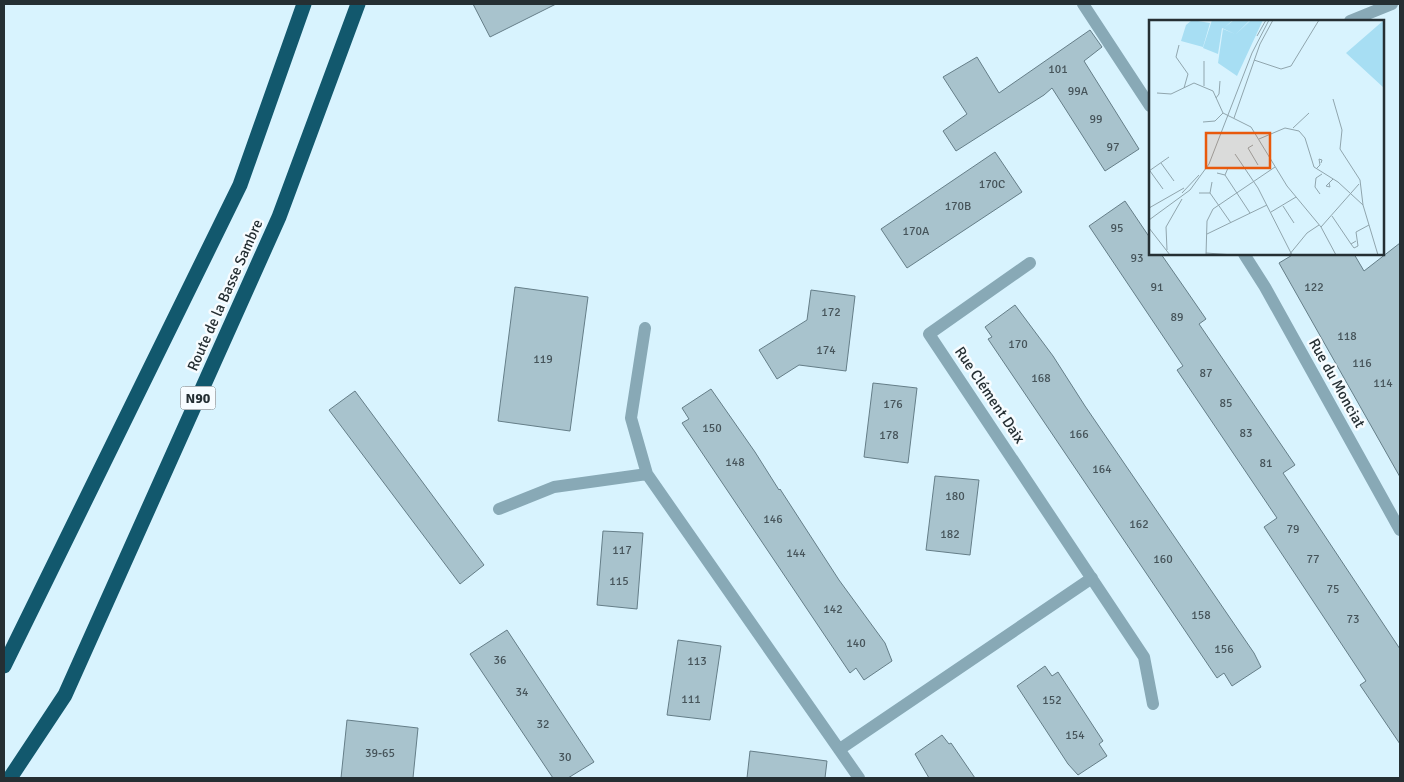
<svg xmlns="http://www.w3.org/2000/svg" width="1404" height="782" viewBox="0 0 1404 782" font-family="Signika,sans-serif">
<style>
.building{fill:#a8c3cd;stroke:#657e88}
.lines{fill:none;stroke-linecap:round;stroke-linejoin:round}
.minor{stroke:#88a9b6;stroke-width:12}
.highway{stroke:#12586d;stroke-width:15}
.labels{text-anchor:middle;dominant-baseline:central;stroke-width:5;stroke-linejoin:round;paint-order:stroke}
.number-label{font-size:12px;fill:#46545a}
.shield{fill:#f7fcff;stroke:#646c70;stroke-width:1}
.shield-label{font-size:14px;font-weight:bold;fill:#252f33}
.street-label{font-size:15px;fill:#252f33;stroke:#f7fcff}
.inset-road{fill:none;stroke:#90a5ad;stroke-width:1}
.view{fill:#e8590c;fill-opacity:0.15;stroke:#e8590c;stroke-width:2.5}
.inset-edge{fill:none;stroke:#252f33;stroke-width:2.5}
</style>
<rect width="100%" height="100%" fill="#d8f3fe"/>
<path class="building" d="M 473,4 L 556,4 L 490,37 Z
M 1090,30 L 1102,47 L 1084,61 L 1139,149 L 1105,171 L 1052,88 L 1044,95 L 956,151 L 943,131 L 967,114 L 943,77 L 977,57 L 999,93 Z
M 995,152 L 1022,192 L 907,268 L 881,229 Z
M 1125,201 L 1150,238 L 1150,254 L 1161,254 L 1186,290 L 1206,319 L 1199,324 L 1295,465 L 1283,473 L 1400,649 L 1400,744 L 1360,685 L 1366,681 L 1264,527 L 1277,518 L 1177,370 L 1183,366 L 1089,226 Z
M 1400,243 L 1400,477 L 1279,263 L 1294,254 L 1354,254 L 1364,271 Z
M 515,287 L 588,297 L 570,431 L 498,421 Z
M 811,290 L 855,296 L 846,371 L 799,365 L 777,379 L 759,350 L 807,320 Z
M 1015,305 L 1053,356 L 1085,406 L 1254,653 L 1261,667 L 1232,686 L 1224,673 L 1217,678 L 988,339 L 992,337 L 985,327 Z
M 873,383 L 917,388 L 908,463 L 864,457 Z
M 711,389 L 755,452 L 779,490 L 780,489 L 839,580 L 885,643 L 892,661 L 864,680 L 856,668 L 850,673 L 682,423 L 689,419 L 682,408 Z
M 355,391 L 484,565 L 460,584 L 329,410 Z
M 935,476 L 979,480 L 970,555 L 926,550 Z
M 603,531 L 643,533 L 637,609 L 597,605 Z
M 507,630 L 594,762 L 568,778 L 553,778 L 470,654 Z
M 678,640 L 721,646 L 710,720 L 667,715 Z
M 1045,666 L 1052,676 L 1058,672 L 1103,741 L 1099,744 L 1107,756 L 1078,775 L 1068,764 L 1017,686 Z
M 347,720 L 418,728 L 413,778 L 341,778 Z
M 942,735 L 949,744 L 951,743 L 975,778 L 929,778 L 915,754 Z
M 750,751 L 827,761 L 825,778 L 747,778 Z"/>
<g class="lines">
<path class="minor" d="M 1083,4 L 1150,106
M 1350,21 L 1392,4
M 1244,254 L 1265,287 L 1400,530
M 1030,263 L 929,334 L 1144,657 L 1153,704
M 647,474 L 859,778
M 499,509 L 554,487 L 647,474 L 631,418 L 645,328
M 840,749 L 1092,578"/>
<path class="highway" d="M 4,666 L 240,185 L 304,4
M 10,778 L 65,695 L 279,217 L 358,4"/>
</g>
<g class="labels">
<g class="number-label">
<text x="1058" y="69">101</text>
<text x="1078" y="91">99A</text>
<text x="1096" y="119">99</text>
<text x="1113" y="147">97</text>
<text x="992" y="184">170C</text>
<text x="958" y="206">170B</text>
<text x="1117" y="228">95</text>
<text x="916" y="231">170A</text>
<text x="1137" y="258">93</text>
<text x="1157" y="287">91</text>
<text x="1314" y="287">122</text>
<text x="831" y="312">172</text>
<text x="1177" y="317">89</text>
<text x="1347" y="336">118</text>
<text x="1018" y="344">170</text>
<text x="826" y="350">174</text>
<text x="543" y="359">119</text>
<text x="1362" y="363">116</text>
<text x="1206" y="373">87</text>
<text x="1041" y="378">168</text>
<text x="1383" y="383">114</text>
<text x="1226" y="403">85</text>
<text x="893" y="404">176</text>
<text x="712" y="428">150</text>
<text x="1246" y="433">83</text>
<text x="1079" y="434">166</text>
<text x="889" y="435">178</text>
<text x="735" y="462">148</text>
<text x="1266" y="463">81</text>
<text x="1102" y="469">164</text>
<text x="955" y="496">180</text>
<text x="773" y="519">146</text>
<text x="1139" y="524">162</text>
<text x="1293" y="529">79</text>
<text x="950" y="534">182</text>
<text x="622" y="550">117</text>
<text x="796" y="553">144</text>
<text x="1163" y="559">160</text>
<text x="1313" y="559">77</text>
<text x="619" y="581">115</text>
<text x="1333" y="589">75</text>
<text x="833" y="609">142</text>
<text x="1201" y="615">158</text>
<text x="1353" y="619">73</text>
<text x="856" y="643">140</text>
<text x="1224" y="649">156</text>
<text x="500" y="660">36</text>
<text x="697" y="661">113</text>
<text x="522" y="692">34</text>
<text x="691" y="699">111</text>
<text x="1052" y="700">152</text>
<text x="543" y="724">32</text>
<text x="1075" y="735">154</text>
<text x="380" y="753">39-65</text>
<text x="565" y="757">30</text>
</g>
<rect class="shield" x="180.5" y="386.5" width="35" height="23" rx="4"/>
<g class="shield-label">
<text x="198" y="398">N90</text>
</g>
<g class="street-label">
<text transform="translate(225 295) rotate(-66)">Route de la Basse Sambre</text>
<text transform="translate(1337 383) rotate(61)">Rue du Monciat</text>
<text transform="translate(990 395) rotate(56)">Rue Clément Daix</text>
</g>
</g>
<g transform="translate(1149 20)">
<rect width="235" height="235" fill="#d8f3fe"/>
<path d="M 43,0 L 61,3 L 54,27 L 32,21 L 37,5 ZM 63,0 L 84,0 L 76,7 L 85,0 L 101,0 L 86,15 L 102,0 L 114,0 L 88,56 L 69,43 L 74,9 L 86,14 L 73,8 L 69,34 L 54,28 ZM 235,0 L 235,68 L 197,33 Z" fill="#a7def3"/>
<path class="inset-road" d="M 108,16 L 117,0M 30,25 L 27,37 L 39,54 L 35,68M 105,40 L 132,49 L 142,46 L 170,0M 55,41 L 55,66M 8,73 L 22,74 L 45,63 L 64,71 L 74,93 L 102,107 L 138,166 L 172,207 L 187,235M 67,78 L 70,74 L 71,61M 184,79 L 193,110 L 191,129 L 211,160 L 214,185 L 229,235M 85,98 L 111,24 L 124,0M 54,102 L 66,101 L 74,93M 144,108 L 160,93M 110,119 L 136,108 L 150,111 L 156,118 L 165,147 L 189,162 L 214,185M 104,125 L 99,128 L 109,145M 86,134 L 109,168 L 143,235M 12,143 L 25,161M 167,149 L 171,145 L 170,139 L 173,140 L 172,143M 0,151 L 20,137M 1,151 L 14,169M 68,153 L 76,155 L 79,148M 76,155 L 101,193M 180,163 L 181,167 L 177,166 L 184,159M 33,173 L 50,155M 50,173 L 61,173 L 63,162M 61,173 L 82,203M 171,174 L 166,167 L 167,158 L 173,154M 134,186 L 145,203M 0,188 L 35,168M 122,192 L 147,177M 183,196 L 202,224M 0,200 L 41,170 L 60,144 L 103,33 L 120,0M 172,207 L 210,164M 0,208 L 21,235M 58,214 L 118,185M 207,221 L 202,224 L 205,228 L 209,226 L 207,212 L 220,205M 18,230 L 17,207 L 33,179M 57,233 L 85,235M 57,235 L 58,201 L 64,189 L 126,147M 140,235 L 158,213 L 170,205"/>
<path class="view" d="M 57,113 L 121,113 L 121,148 L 57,148 Z"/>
<rect width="235" height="235" class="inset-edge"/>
</g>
<rect width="1404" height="782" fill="none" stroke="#252f33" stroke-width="10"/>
</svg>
